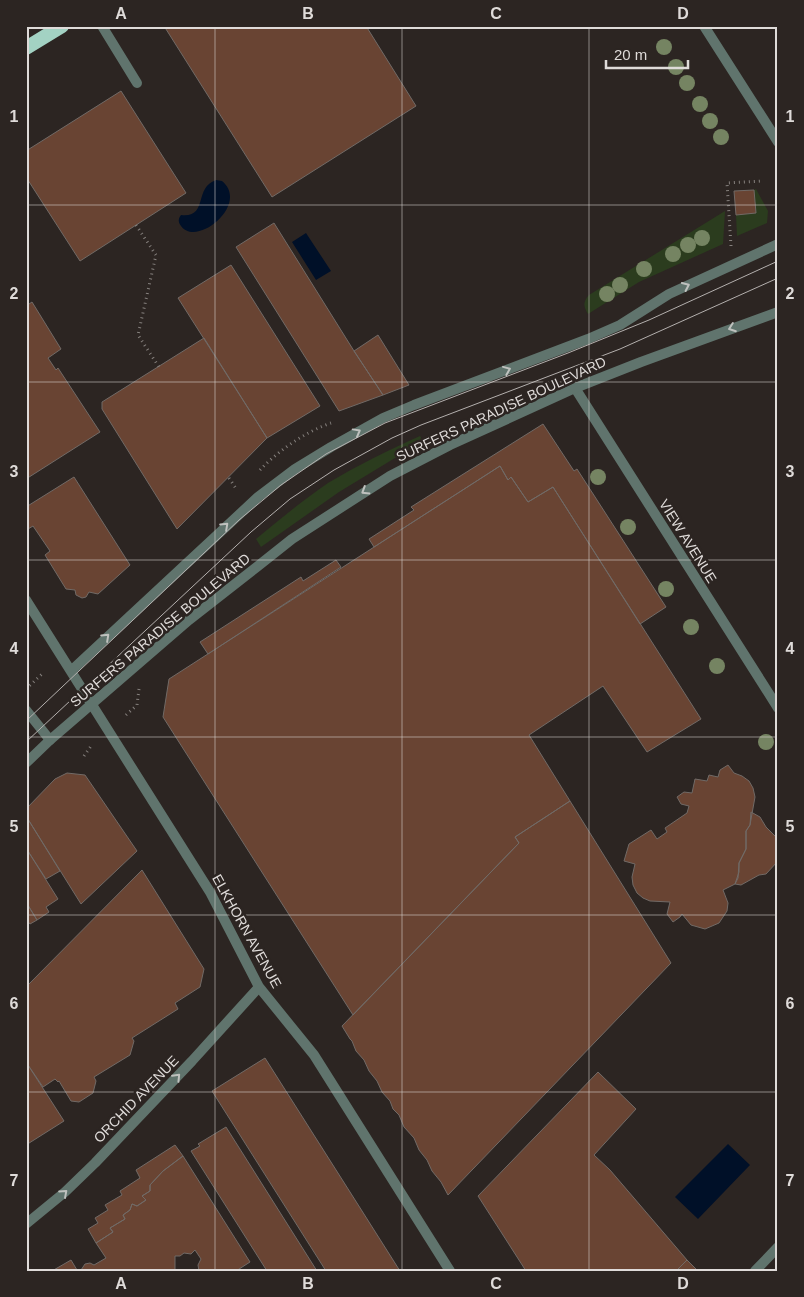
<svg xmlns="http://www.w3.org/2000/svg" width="804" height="1297" viewBox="0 0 804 1297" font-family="Arial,sans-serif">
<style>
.green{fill:#2b3c1e}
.water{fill:#001028}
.building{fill:#694433;stroke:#716a66}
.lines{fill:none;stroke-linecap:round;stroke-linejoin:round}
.path{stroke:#86817e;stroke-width:3;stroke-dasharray:1 4;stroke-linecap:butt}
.service{stroke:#60746d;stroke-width:10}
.pedestrian{stroke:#60746d;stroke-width:10}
.minor{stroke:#60746d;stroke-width:10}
.tertiary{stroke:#60746d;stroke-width:10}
.trunk{stroke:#a3d2c3;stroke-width:14}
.tram{stroke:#b4b0ae;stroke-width:1}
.tree{fill:#758462}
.oneway{stroke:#bfc1be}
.grid{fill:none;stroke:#dfdbd9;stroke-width:1;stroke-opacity:0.55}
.labels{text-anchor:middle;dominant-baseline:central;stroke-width:5;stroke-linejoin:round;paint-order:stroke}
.street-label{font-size:14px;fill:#dfdbd9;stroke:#2c2522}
.neatline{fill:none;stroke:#dfdbd9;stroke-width:2}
.grid-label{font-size:16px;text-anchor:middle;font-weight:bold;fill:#dfdbd9}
</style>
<rect width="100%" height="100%" fill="#2c2522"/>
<path class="green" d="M 756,189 L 768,211 L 767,223 L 737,236 L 736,215 L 756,213 L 754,190 Z
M 725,211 L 723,244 L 639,282 L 588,314 C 583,306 583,302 589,295 Z
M 420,436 L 423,441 L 339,492 L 261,547 L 256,539 C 279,520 303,500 328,483 C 358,465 389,450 420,436 Z"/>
<path class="water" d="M 216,180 L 222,181 C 250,204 197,248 181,226 C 178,222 178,219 181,215 C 209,218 193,188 216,180 Z
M 306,233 L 331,271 L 316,280 L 292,242 Z
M 728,1144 L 750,1165 L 698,1219 L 675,1197 Z"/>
<path class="building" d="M 164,26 L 366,26 L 416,106 L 272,197 Z
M 121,91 L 186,193 L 80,261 L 26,177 L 26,151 Z
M 754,190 L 756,213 L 736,215 L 734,191 Z
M 274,223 L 354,351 L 383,395 L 339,411 L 236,247 Z
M 231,265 L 320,406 L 267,438 L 178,298 Z
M 32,302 L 61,349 L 48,358 L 56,370 L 58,368 L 100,432 L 26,479 L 26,306 Z
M 378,335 L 409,385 L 383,395 L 354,351 Z
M 204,338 L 267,438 L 177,529 L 102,409 L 102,402 Z
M 543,424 L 574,471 L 577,469 L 666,607 L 640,624 L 553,487 L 528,502 L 511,477 L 508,480 L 500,466 L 374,547 L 369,539 L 414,510 L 411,507 Z
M 500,466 L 508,480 L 511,477 L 528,502 L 553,487 L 701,719 L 647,752 L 603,686 L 529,735 L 570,801 L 515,837 L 519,843 L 353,1015 L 163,717 L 169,679 Z
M 74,477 L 130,565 L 98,594 L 89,592 L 86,597 L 82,598 L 76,595 L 75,590 L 66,589 L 45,555 L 50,551 L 33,526 L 28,529 L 26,525 L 26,507 Z
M 336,560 L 341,567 L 208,654 L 200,642 L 301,577 L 303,581 Z
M 728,765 L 734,773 L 742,776 L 749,781 L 753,788 L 755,797 L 750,825 L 746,831 L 746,849 L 739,863 L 738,878 L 735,884 L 723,890 L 728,903 L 727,911 L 719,923 L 705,929 L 691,925 L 682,914 L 680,917 L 673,922 L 667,914 L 670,902 L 650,901 L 643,898 L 637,893 L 633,885 L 632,877 L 635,864 L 624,861 L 629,844 L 651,830 L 657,839 L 667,832 L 665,828 L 687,813 L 689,806 L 681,804 L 677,797 L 684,792 L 692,793 L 695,779 L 707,781 L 709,775 L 718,777 L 720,770 Z
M 67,773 L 85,775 L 137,851 L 81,904 L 26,816 L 26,809 L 55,779 Z
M 570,801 L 671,963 L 448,1195 L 441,1182 L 432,1171 L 427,1160 L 419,1150 L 414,1138 L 404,1127 L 399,1115 L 393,1109 L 390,1101 L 382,1092 L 377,1081 L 369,1071 L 364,1060 L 356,1051 L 352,1041 L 350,1039 L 342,1026 L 519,843 L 515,837 Z
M 751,812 L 760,817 L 766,827 L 776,837 L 778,840 L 778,861 L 766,874 L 759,875 L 741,885 L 735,884 L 739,872 L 739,863 L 746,849 L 746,831 L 750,825 Z
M 26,816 L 60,871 L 46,879 L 26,848 Z
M 26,848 L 58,899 L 46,907 L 49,912 L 37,920 L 26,902 Z
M 142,870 L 204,969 L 200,987 L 175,1003 L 178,1009 L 132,1038 L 134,1041 L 130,1055 L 94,1077 L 96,1081 L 93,1093 L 79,1102 L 71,1101 L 59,1081 L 58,1082 L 55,1079 L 43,1087 L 26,1062 L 26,987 Z
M 26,902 L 37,920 L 30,924 L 26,919 Z
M 265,1058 L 350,1192 L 400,1271 L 326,1271 L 212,1091 Z
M 26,1062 L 64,1121 L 26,1145 Z
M 598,1072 L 636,1109 L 594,1155 L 610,1170 L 687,1260 L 676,1271 L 526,1271 L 478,1196 Z
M 226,1127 L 317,1271 L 267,1271 L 191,1151 L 200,1146 L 198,1144 Z
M 175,1145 L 183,1156 L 163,1171 L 150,1185 L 150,1191 L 142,1196 L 146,1200 L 137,1206 L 132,1204 L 130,1210 L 123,1215 L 125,1219 L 110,1228 L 113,1232 L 96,1243 L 88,1229 L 98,1223 L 95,1218 L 108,1210 L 105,1205 L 122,1195 L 120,1191 L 140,1178 L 136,1170 Z
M 183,1156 L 250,1262 L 236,1271 L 199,1271 L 198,1265 L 201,1259 L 195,1250 L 191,1254 L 184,1253 L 180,1256 L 175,1256 L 175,1269 L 174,1271 L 76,1271 L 81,1270 L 85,1264 L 90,1263 L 94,1265 L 106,1258 L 96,1243 L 113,1232 L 110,1228 L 125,1219 L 123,1215 L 130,1210 L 132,1204 L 137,1206 L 146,1200 L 142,1196 L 150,1191 L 150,1185 L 163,1171 Z
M 71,1260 L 77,1270 L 76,1271 L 52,1271 Z
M 687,1260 L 698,1271 L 676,1271 Z"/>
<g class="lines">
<path class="path" d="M 136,225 L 156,255 L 138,335 L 159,367
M 731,246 L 727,183 L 762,181
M 260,470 C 279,450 305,432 331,423
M 229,478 L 237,490
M 26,689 L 42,674
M 126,715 L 137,705 L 139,689
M 84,756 L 91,746"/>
<path class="service" d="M 102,26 L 137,83"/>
<path class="pedestrian" d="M 26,710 L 50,740"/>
<path class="minor" d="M 704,26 L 778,142
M 575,388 L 778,708
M 26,600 L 210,892 L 259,987 L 314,1055 L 450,1271
M 71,671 L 258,497 L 295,469 L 331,447 L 383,418 L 414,405 L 588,339 L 620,325 L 669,294 L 778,244
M 26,1224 L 65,1192 L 95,1163 L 192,1061 L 259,987
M 755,1271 L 778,1247"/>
<path class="tertiary" d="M 26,763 L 50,740 L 189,620 L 258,566 L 292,539 L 390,476 L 450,445 L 575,388 L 641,362 L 778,312"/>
<path class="trunk" d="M 26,48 L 62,26"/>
<path class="tram" d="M 26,721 L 239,520 L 281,485 L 326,454 L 385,423 L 568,353 L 649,320 L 778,261
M 26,742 L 251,532 L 290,499 L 334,470 L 392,438 L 421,425 L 620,349 L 778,278"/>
</g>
<g class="tree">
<circle cx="664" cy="47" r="8"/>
<circle cx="676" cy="67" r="8"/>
<circle cx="687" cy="83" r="8"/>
<circle cx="700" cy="104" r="8"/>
<circle cx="710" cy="121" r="8"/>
<circle cx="721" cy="137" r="8"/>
<circle cx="702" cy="238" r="8"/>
<circle cx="688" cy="245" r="8"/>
<circle cx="673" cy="254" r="8"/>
<circle cx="644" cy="269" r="8"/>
<circle cx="620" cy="285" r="8"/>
<circle cx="607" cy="294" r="8"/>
<circle cx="598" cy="477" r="8"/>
<circle cx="628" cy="527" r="8"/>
<circle cx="666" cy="589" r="8"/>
<circle cx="691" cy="627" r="8"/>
<circle cx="717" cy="666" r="8"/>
<circle cx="766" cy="742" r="8"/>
</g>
<defs><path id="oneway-chevron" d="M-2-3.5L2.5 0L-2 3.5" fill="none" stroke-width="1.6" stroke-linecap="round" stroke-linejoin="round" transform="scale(1.25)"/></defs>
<g class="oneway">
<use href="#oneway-chevron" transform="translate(686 286) rotate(-25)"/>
<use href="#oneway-chevron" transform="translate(732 328) rotate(160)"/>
<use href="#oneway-chevron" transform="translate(507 370) rotate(-22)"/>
<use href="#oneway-chevron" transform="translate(357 432) rotate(-29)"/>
<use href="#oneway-chevron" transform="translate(365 491) rotate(148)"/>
<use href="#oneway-chevron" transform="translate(225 526) rotate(-43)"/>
<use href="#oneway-chevron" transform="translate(106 637) rotate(-43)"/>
<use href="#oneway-chevron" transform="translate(177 1077) rotate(-46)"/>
<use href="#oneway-chevron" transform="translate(64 1193) rotate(-42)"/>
</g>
<path class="grid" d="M 215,26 L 215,1271M 402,26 L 402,1271M 589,26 L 589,1271M 26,205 L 778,205M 26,382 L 778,382M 26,560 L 778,560M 26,737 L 778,737M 26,915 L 778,915M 26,1092 L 778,1092"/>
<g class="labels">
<g class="street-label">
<text transform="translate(501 409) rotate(-25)">SURFERS PARADISE BOULEVARD</text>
<text transform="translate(688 541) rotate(58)">VIEW AVENUE</text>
<text transform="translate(160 630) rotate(-40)">SURFERS PARADISE BOULEVARD</text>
<text transform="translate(247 931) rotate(61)">ELKHORN AVENUE</text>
<text transform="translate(136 1099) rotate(-46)">ORCHID AVENUE</text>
</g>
</g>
<rect width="804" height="1297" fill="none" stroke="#2c2522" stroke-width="55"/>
<path d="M606 60v8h82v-8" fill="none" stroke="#dfdbd9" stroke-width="2.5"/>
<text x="614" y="60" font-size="15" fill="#dfdbd9" stroke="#2c2522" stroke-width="4" paint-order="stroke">20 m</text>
<rect x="28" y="28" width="748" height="1242" class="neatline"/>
<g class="grid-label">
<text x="121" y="19">A</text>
<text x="308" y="19">B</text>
<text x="496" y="19">C</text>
<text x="683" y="19">D</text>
<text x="14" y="122">1</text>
<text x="790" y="122">1</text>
<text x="14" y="299">2</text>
<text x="790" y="299">2</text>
<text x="14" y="477">3</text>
<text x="790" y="477">3</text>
<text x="14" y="654">4</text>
<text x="790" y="654">4</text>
<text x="14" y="832">5</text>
<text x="790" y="832">5</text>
<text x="14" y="1009">6</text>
<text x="790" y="1009">6</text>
<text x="14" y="1186">7</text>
<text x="790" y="1186">7</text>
<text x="121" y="1289">A</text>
<text x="308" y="1289">B</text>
<text x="496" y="1289">C</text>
<text x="683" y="1289">D</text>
</g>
</svg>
